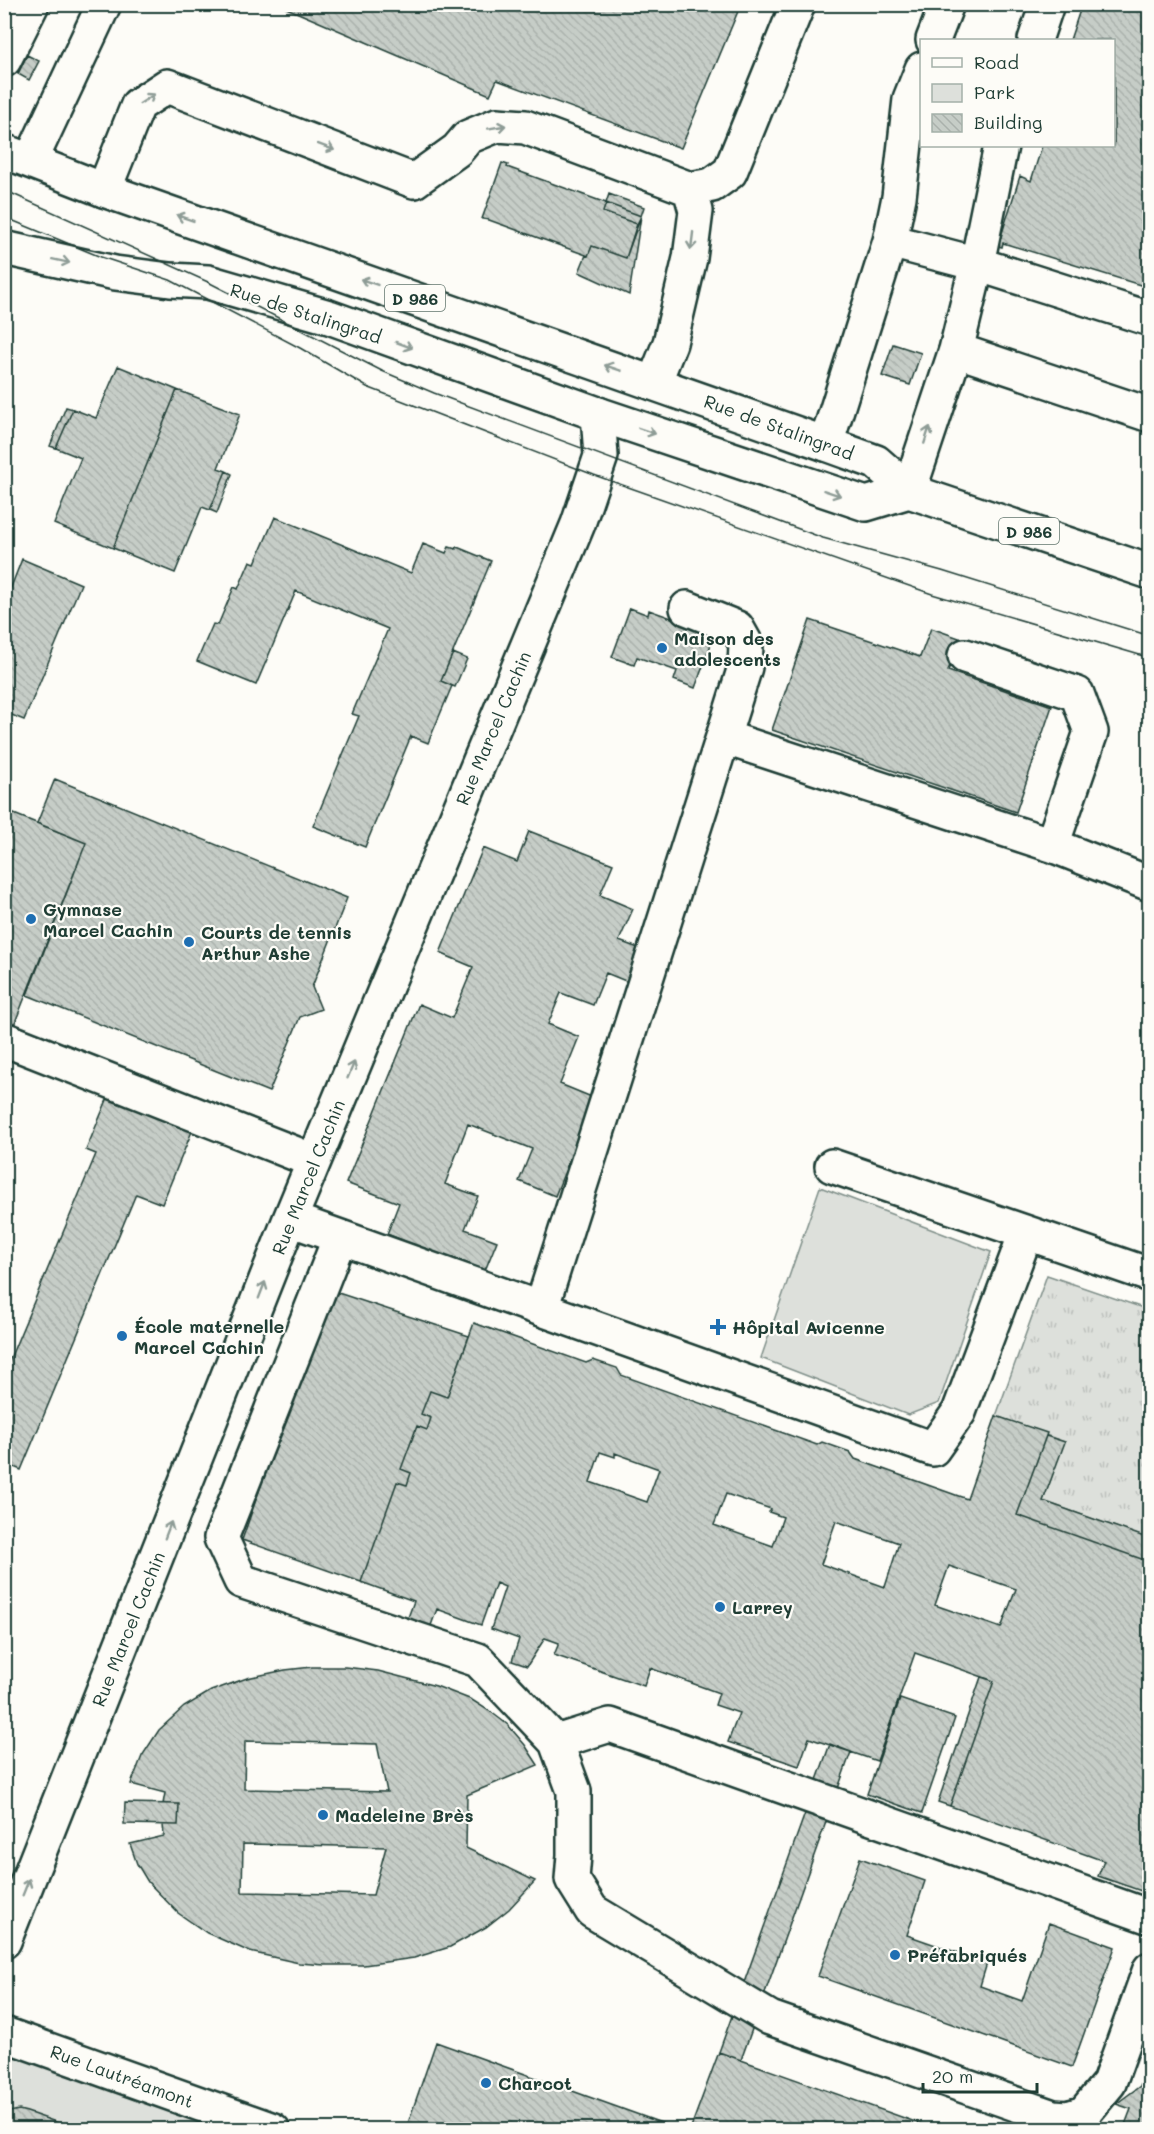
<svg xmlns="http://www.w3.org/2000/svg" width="1154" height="2134" viewBox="0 0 1154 2134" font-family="Mali,sans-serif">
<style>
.grass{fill:url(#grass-tufts);stroke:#7e8e88;stroke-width:1.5}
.park{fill:#dde0db;stroke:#7e8e88;stroke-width:1.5}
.building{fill:url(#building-back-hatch);stroke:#1f3d34;stroke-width:1.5;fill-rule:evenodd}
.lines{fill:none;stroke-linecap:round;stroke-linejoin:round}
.minor-casing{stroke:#1f3d34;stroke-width:38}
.major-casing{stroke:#1f3d34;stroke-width:38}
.minor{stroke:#fdfcf7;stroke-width:33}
.major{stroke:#fdfcf7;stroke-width:33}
.tram{stroke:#1f3d34;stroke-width:1.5}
.oneway{stroke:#8e9c96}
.poi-dot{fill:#1f6fb2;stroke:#fdfcf7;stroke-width:2}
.labels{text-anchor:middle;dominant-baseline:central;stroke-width:4.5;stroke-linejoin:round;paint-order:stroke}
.shield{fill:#fdfcf7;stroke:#62766e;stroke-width:1.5}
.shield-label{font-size:16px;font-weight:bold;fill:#1f3d34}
.street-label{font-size:18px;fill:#1f3d34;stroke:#fdfcf7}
.poi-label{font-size:18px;font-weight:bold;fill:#1f3d34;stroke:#fdfcf7;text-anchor:start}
</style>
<defs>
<pattern id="grass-tufts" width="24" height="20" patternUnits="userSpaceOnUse" patternTransform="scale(1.5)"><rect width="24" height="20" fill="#dde0db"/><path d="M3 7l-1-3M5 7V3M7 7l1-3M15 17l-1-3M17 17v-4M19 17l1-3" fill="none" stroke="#bdc1bd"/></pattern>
<pattern id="building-back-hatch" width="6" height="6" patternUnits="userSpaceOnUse" patternTransform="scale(1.5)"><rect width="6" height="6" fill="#c6cdc7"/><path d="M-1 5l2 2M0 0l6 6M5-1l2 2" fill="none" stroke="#aab1ac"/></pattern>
</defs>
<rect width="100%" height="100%" fill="#fdfcf7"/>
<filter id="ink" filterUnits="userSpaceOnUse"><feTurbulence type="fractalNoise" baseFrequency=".0167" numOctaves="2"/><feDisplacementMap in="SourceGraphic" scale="12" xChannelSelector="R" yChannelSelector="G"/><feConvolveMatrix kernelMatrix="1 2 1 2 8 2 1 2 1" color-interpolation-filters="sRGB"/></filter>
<g filter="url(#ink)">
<path class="grass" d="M 1047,1275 L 1149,1310 L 1149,1539 L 1043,1501 L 1064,1442 L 996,1416 Z"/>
<path class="park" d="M 820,1187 L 991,1252 L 939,1403 L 908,1415 L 761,1358 Z
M 5,2052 L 221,2129 L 5,2129 Z"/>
<path class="building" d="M 277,4 L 741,4 L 681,148 L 497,80 L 490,95 Z
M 1082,4 L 1150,4 L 1150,288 L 1003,243 L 1002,247 L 998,246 L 1020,176 L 1031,181 L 1042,146 L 1114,146 L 1114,40 L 1070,40 Z
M 27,55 L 39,61 L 29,80 L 18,74 Z
M 502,163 L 508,165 L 507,167 L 606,203 L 603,212 L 637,224 L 626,258 L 592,246 L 588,256 L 586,255 L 489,220 L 482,219 Z
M 609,194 L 644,207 L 641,216 L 606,203 Z
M 606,203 L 641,216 L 637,224 L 603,212 Z
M 641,216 L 629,295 L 579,272 L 586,255 L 588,256 L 592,246 L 626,258 Z
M 893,344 L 921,353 L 910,385 L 882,376 Z
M 118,366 L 177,390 L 113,548 L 54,524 L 81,458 L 56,448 L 73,409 L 96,418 Z
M 177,390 L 240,414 L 218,468 L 226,471 L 210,510 L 202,507 L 175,573 L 113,548 Z
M 66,407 L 73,409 L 56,448 L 50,446 Z
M 226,471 L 232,474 L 217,513 L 210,510 Z
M 275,517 L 411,573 L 423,544 L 446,553 L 449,547 L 456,549 L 457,547 L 491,561 L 441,681 L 452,686 L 428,743 L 411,736 L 365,847 L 313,826 L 359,716 L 352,714 L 388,629 L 296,591 L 256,685 L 197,661 L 213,624 L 218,625 L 234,587 L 238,589 L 250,561 L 255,563 Z
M 22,559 L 81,584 L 24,720 L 4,712 L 4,605 Z
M 630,608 L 648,615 L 649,610 L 691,625 L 708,624 L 703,635 L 713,639 L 695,688 L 674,680 L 677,671 L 637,657 L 634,665 L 612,657 Z
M 810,620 L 920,657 L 931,628 L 959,638 L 948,671 L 1052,706 L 1016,812 L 772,730 Z
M 453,653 L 467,659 L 455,687 L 441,681 Z
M 55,779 L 347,898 L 312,987 L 321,1009 L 300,1017 L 269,1092 L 27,995 L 86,843 L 37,823 Z
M 4,810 L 86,843 L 14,1025 L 20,1028 L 4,1026 Z
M 529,831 L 613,864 L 600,895 L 633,909 L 619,941 L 652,953 L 638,986 L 606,973 L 593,1005 L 561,993 L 548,1024 L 579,1037 L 560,1084 L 594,1098 L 555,1196 L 519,1181 L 532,1149 L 468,1124 L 445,1184 L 478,1196 L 465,1229 L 497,1241 L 484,1273 L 387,1234 L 399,1203 L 346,1183 L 419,1004 L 452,1018 L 473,967 L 440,953 L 483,848 L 517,862 Z
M 109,1095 L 193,1129 L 162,1204 L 136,1194 L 21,1470 L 4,1463 L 4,1373 L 96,1154 L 86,1150 Z
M 329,1290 L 469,1336 L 447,1397 L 430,1391 L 421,1414 L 431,1418 L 427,1430 L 417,1426 L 401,1469 L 411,1473 L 407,1485 L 397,1482 L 361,1582 L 242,1540 Z
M 474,1323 L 586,1363 L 593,1360 L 617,1368 L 621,1375 L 817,1445 L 822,1442 L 850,1452 L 855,1459 L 967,1499 L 996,1416 L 1047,1433 L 1017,1515 L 1150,1562 L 1150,1894 L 1098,1876 L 1104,1861 L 950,1806 L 994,1681 L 915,1653 L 877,1761 L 809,1738 L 799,1766 L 728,1742 L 739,1713 L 715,1705 L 719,1693 L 650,1668 L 644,1686 L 554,1655 L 559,1643 L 545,1638 L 527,1666 L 512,1661 L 519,1639 L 491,1629 L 505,1587 L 496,1583 L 481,1625 L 437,1609 L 429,1631 L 406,1623 L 414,1601 L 361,1582 L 397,1482 L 407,1485 L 411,1473 L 401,1469 L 417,1426 L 427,1430 L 431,1418 L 421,1414 L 430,1391 L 447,1397 ZM 600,1452 L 615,1457 L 615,1453 L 659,1469 L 647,1502 L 590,1482 ZM 726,1494 L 771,1509 L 769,1512 L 783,1517 L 773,1546 L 714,1525 ZM 836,1521 L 899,1543 L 885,1587 L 821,1564 ZM 949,1566 L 1016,1589 L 1001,1628 L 935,1605 Z
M 1046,1436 L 1065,1442 L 1043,1501 L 1150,1539 L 1150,1562 L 1017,1515 Z
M 312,1667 L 345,1667 L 378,1671 L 436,1686 L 472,1700 L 491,1712 L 508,1725 L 525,1745 L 538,1765 L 467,1795 L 466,1848 L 535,1881 L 509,1909 L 486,1927 L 450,1947 L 414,1958 L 364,1965 L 325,1965 L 299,1963 L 250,1952 L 207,1933 L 178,1913 L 148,1882 L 137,1864 L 130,1844 L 164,1836 L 163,1825 L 178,1825 L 179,1804 L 163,1804 L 165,1793 L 131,1784 L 142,1756 L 159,1730 L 184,1707 L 211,1691 L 247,1678 L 285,1670 ZM 245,1741 L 377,1744 L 387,1792 L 244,1789 ZM 243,1844 L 386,1847 L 373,1895 L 242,1892 Z
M 981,1677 L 994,1681 L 950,1806 L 938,1802 Z
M 900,1699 L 955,1718 L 922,1813 L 867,1794 Z
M 830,1744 L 851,1752 L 741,2060 L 719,2052 Z
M 125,1803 L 179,1804 L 178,1825 L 124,1824 Z
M 860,1858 L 925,1881 L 907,1935 L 987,1963 L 980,1986 L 1022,2001 L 1049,1923 L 1115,1947 L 1072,2067 L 818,1976 Z
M 436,2042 L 681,2130 L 426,2130 L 408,2123 Z
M 719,2052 L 741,2060 L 938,2130 L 690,2130 Z
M 1150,2059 L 1150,2130 L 1123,2130 L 1131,2109 L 1116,2104 L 1140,2086 Z
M 19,2110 L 27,2112 L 79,2130 L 4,2130 L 4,2113 Z"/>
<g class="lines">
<g class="minor-casing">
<path id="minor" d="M 933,40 L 947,4
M 1035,40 L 1047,4
M 4,60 L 32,4
M 31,160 L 104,4
M 690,189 L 712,185 L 730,172 L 798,4
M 104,190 L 138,105 L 167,86 L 414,181 L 457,150 L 468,137 L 497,125 L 525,127 L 690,189 L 696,211 L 690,258 L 670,343 L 654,383
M 890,241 L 899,197 L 910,99 L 922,69
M 956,350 L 1150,415
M 826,444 L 890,241 L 977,264 L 1150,319
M 909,491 L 956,350 L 977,264 L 1001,146
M 687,608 L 737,628 L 746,644 L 745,667 L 723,737 L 1052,845 L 1150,884
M 965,656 L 1077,694 L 1091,732 L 1052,845
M 4,1039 L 314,1161
M 832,1166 L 1150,1275
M 290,1219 L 933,1449 L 959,1412 L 1026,1233
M 340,1237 L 221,1538 L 241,1581 L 478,1660 L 556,1742 L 610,1725 L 1150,1917
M 541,1309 L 723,737
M 556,1742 L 574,1791 L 574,1855 L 572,1879 L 592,1911 L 770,2018 L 1053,2117 L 1068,2118 L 1084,2113 L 1109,2083 L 1150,1969
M 4,1941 L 290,1219 L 578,524 L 601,456 L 598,414
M 4,2034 L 273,2130"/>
</g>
<g class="major-casing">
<path id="major" d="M 4,151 L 104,190 L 826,444 L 876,462 L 909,491 L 1150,572
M 4,248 L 115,273 L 170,280 L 208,282 L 329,317 L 598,414 L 866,504 L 909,491"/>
</g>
<use href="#minor" class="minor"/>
<use href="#major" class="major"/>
<path class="tram" d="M 4,190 L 208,282 L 382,371 L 434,393 L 823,538 L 942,571 L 1150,636
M 4,217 L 101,257 L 170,280 L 300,348 L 367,387 L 594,475 L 932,594 L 1150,658"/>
</g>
<defs><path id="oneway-shaft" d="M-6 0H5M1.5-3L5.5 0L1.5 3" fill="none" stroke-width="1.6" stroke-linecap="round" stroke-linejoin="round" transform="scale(1.5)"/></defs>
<g class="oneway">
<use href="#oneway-shaft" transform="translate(147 99) rotate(-33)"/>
<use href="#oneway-shaft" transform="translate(497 127) rotate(-10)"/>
<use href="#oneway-shaft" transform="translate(326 147) rotate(21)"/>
<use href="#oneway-shaft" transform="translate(185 218) rotate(-161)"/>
<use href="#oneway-shaft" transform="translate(692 241) rotate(97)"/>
<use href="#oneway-shaft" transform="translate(61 261) rotate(12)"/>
<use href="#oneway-shaft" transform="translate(369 282) rotate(-161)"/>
<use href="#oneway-shaft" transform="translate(404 345) rotate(20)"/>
<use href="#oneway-shaft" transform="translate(613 368) rotate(-161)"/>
<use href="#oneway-shaft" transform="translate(647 431) rotate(19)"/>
<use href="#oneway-shaft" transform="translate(927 435) rotate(-72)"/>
<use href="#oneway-shaft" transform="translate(832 493) rotate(18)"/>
<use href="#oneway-shaft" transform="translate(351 1070) rotate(-67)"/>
<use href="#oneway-shaft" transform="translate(262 1290) rotate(-69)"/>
<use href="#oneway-shaft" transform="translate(168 1530) rotate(-69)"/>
<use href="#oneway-shaft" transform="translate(26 1887) rotate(-68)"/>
</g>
</g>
<g class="poi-dot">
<circle cx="662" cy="648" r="6"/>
<circle cx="31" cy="919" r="6"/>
<circle cx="189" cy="942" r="6"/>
<path d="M715 1318h6v6h6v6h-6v6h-6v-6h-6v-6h6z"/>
<circle cx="122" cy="1336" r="6"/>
<circle cx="720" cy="1607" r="6"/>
<circle cx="323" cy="1815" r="6"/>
<circle cx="895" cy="1955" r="6"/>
<circle cx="486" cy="2083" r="6"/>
</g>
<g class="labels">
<g class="shield">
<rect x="385" y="285" width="60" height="26" rx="4.5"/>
<rect x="999" y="518" width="60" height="26" rx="4.5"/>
</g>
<g class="shield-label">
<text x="415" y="298">D 986</text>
<text x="1029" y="531">D 986</text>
</g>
<g class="street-label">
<text transform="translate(306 313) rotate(18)">Rue de Stalingrad</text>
<text transform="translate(779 427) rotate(20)">Rue de Stalingrad</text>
<text transform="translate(493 728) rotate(-67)">Rue Marcel Cachin</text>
<text transform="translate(308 1177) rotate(-68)">Rue Marcel Cachin</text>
<text transform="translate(128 1629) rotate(-68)">Rue Marcel Cachin</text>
<text transform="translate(122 2076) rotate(20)">Rue Lautréamont</text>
</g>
<g class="poi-label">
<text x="674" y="638">Maison des<tspan x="674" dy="21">adolescents</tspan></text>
<text x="43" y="909">Gymnase<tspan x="43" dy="21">Marcel Cachin</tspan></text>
<text x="201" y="932">Courts de tennis<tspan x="201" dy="21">Arthur Ashe</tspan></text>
<text x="134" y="1326">École maternelle<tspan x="134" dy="21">Marcel Cachin</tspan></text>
<text x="732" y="1327">Hôpital Avicenne</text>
<text x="732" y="1607">Larrey</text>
<text x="335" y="1815">Madeleine Brès</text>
<text x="907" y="1955">Préfabriqués</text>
<text x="498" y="2083">Charcot</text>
</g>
</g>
<rect width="1154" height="2134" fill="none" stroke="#fdfcf7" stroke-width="24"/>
<rect x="12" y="12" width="1130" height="2110" fill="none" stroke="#1f3d34" stroke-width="2" filter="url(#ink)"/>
<rect x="920" y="39" width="195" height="108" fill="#fdfcf7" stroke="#a4b0a9" stroke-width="1.5"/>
<rect x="932" y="58" width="30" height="9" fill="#fdfcf7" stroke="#a4b0a9" stroke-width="1.5"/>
<text x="974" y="69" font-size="18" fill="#1f3d34">Road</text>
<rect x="932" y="84" width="30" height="18" fill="#dde0db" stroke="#a4b0a9" stroke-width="1.5"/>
<text x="974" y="99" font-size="18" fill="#1f3d34">Park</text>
<rect x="932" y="114" width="30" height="18" fill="url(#building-back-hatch)" stroke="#a4b0a9" stroke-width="1.5"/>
<text x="974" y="129" font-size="18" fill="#1f3d34">Building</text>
<path d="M923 2083v9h114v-9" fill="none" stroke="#1f3d34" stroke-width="3"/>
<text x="932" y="2083" font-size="18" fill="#1f3d34" stroke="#fdfcf7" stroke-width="4.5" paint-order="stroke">20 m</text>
</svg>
